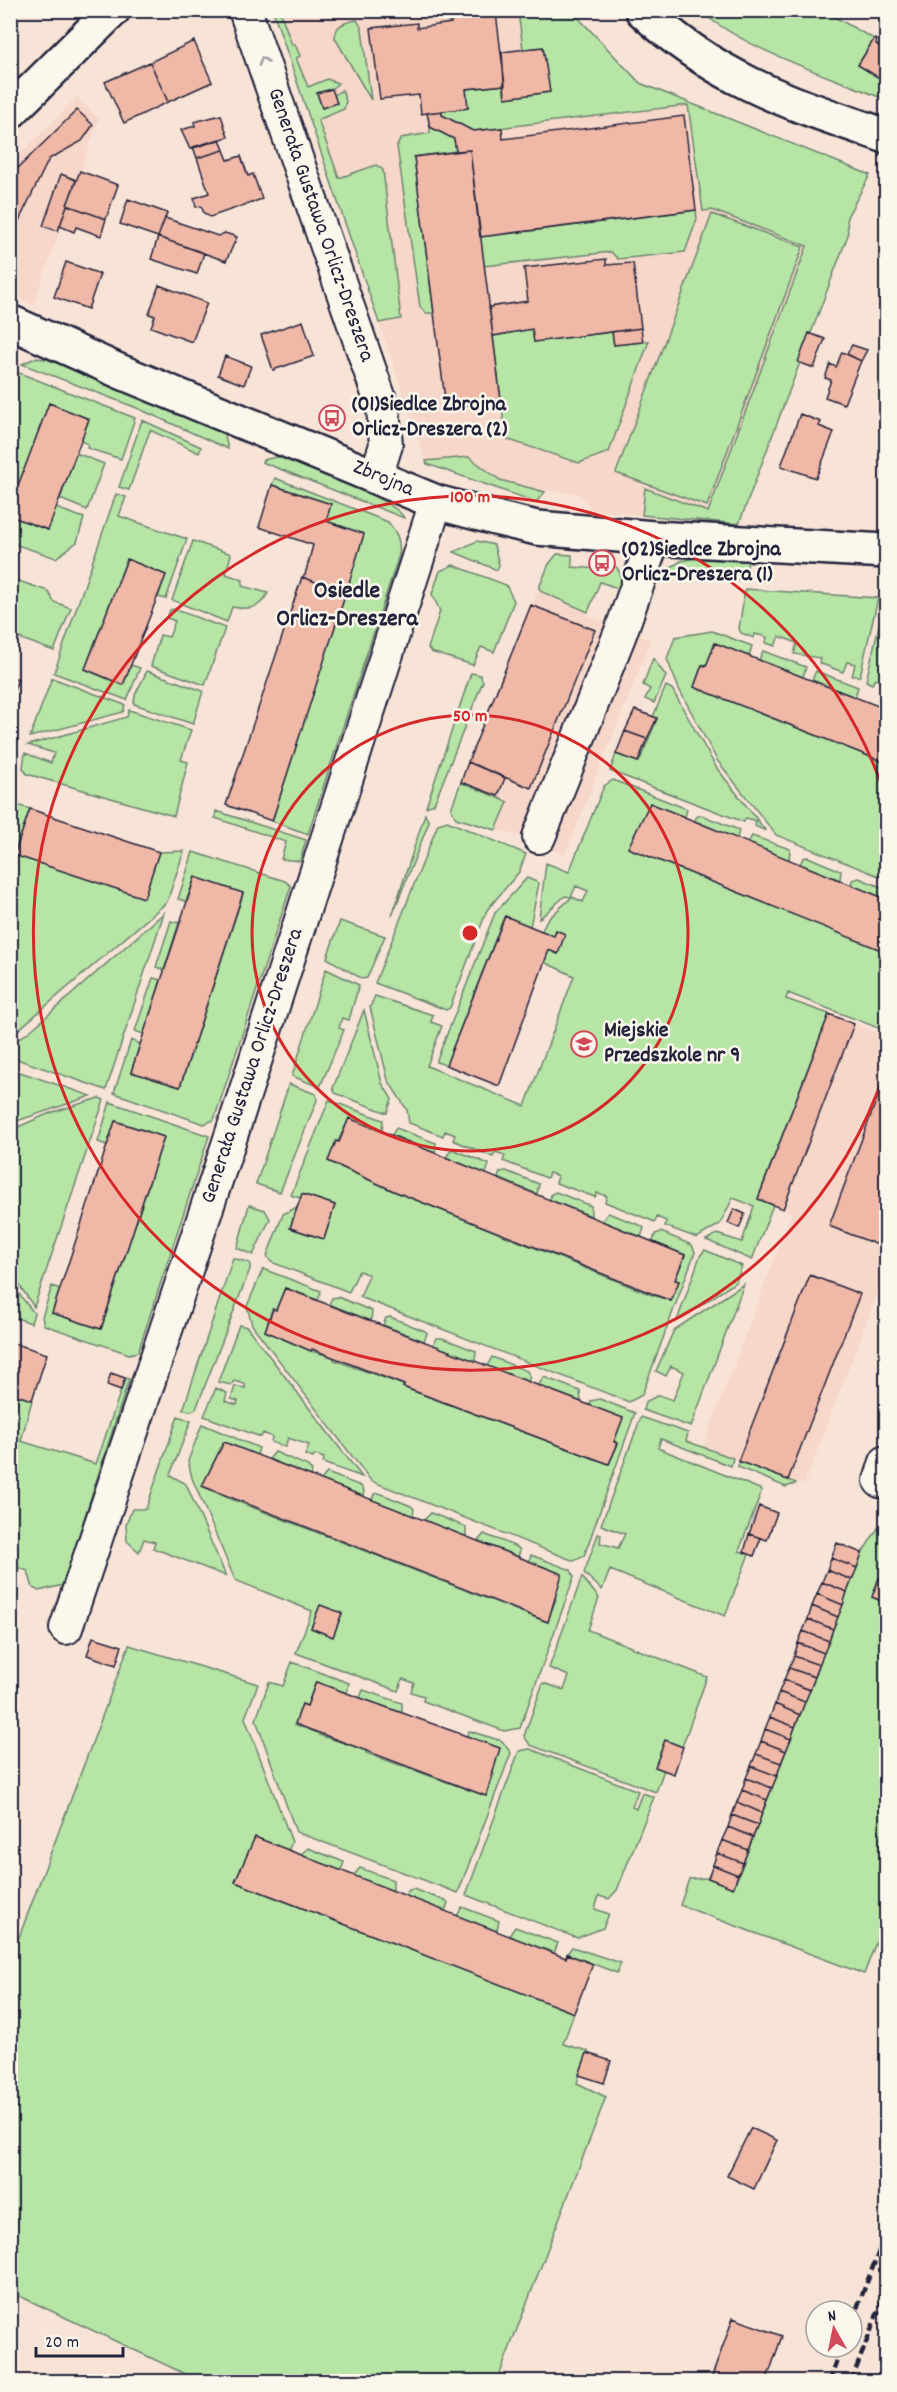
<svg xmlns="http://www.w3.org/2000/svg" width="897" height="2392" viewBox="0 0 897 2392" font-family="Dekko,sans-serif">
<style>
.built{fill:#f6d7c9}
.green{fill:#b6e5a5;stroke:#6c8470;stroke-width:1.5;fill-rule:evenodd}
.building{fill:#f0b8a7;stroke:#22223b;stroke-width:1.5}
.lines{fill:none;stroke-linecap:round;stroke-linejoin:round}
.street-casing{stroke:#22223b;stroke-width:36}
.secondary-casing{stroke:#22223b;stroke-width:38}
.street{stroke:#fbf7ec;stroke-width:32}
.secondary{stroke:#fbf7ec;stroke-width:33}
.rail{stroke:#22223b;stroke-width:4.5;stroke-dasharray:9 4.5;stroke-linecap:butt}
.oneway{stroke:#99979c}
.ring{fill:none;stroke:#d62828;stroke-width:3}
.labels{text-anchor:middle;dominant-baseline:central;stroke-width:5;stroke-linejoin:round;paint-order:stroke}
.street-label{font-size:22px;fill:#22223b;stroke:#fbf7ec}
.poi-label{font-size:22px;font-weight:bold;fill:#22223b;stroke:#fbf7ec;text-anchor:start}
.neighbourhood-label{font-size:24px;font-weight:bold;fill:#22223b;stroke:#fbf7ec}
.centre{fill:#d62828;stroke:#fbf7ec;stroke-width:3}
.ring-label{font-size:18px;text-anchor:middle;font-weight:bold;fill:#d62828;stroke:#fbf7ec;stroke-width:5;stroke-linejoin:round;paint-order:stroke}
</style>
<rect width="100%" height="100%" fill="#f8e4d7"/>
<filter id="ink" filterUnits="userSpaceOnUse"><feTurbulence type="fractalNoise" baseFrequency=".0167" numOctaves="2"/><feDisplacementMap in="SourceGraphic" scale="12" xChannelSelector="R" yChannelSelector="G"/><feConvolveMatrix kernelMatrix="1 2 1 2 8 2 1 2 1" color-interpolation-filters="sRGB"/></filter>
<g filter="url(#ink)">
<path class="built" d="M 273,11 L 572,11 L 640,83 L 870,175 L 847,217 L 848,235 L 739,524 L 592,510 L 580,494 L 547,490 L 536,502 L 427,464 Z
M 77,97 L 99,119 L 33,306 L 11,292 L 10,165 Z
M 539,588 L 542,592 L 588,612 L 587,615 L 651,640 L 565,855 L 515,835 L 456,818 L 451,809 Z
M 829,1014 L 886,1036 L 886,1271 L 804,1485 L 703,1447 L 792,1212 L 758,1199 Z"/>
<path class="green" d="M 273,11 L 280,11 L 292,45 L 295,44 L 300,56 L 296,58 L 308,87 L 327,79 L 338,83 L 332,89 L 317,93 L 322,107 L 336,103 L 334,95 L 342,90 L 346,101 L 344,109 L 318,120 L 339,178 L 376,165 L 383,170 L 401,319 L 379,323 Z
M 518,11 L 572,11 L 640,83 L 870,175 L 847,217 L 848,235 L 739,524 L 642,515 L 645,488 L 708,512 L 807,246 L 712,210 L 703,211 L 688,105 L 473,131 L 442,115 L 442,111 L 468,108 L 466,89 L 503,85 L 505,98 L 549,92 L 543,47 L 523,49 Z
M 700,11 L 824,11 L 874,39 L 858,65 L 886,82 L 886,100 C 828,75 748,51 700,11 Z
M 357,20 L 362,29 L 371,100 L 335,38 C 335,24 346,22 357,20 Z
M 430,127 L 454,139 L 456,151 L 414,157 L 434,313 L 426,313 L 420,307 L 397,146 L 401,138 L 430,133 Z
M 696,210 L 697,219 L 685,252 L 618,259 L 611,252 L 484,266 L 480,237 Z
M 712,214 L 803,247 L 707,506 L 616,473 Z
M 532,329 L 534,342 L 612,332 L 614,345 L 649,341 L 609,452 L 579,463 L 506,439 L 493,336 Z
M 35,358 L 47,359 L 224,432 L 228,449 L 137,408 L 22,364 Z
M 14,371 L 135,418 L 121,459 L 87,448 L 88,444 L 81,441 L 89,419 L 49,404 L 11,507 L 10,381 Z
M 142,420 L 201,447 L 199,453 L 150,430 L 129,490 L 119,487 Z
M 76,453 L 104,464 L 87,510 L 60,499 Z
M 281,456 C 303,466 397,500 404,518 L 262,462 L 263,460 Z
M 469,457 L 500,480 L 545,492 L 536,502 L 427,464 L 426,461 Z
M 275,478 L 388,522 C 397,533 401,541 399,555 L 308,834 L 272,821 L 364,534 L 326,521 L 331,504 L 272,485 Z
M 116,494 L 126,497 L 119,516 L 187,539 L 166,599 L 158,597 L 166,575 L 126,561 L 85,669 L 123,685 L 131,665 L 140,668 L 127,700 L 54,673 Z
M 56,508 L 84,518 L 77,542 L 56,558 L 11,543 L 10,516 L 48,530 Z
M 193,541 L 231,554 L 226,574 L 243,580 L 242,586 L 268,593 C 260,609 249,610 232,607 L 227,622 L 172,600 Z
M 477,541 L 494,545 L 499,565 L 497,570 L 454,552 Z
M 557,554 L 572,555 L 572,567 L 599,569 L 600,558 C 616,561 624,573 620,589 L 600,582 L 588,612 L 542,592 L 539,588 L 549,564 Z
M 700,557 L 748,560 L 745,580 L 660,574 L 681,561 Z
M 453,565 L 506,585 L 514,601 L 494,652 L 481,647 L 473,665 L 431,652 L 428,648 L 440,611 L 432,594 L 440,571 Z
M 10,578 L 48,591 L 54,602 L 71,608 L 54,651 L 11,635 Z
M 745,589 L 878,598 L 860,676 L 852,676 L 855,664 L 847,662 L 843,672 L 819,663 L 820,658 L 794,654 L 797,643 L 779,636 L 775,646 L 766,643 L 767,637 L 755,634 L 754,638 L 741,633 L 739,629 Z
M 885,599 L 886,599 L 886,690 L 884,689 L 886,683 L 875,679 L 872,684 L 866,681 Z
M 174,609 L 225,628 L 205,685 L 151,666 L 160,635 L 169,637 L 175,621 L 167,618 L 170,610 Z
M 712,631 L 752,646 L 749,656 L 702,665 L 694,687 L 886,763 L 886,879 L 776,835 L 717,760 L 679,689 L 667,659 L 675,637 Z
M 763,651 L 806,667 L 803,677 L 759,660 Z
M 653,658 L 666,676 L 654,703 L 645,699 L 650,689 L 643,685 Z
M 147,671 L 203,691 L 193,724 L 134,704 L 135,695 Z
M 816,671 L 858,687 L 855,697 L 812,680 Z
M 471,673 L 480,675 L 483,681 L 434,804 L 426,807 Z
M 52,678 L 125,705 L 123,712 L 30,737 Z
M 666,686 L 672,689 L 716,767 L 766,831 L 755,826 L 756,821 L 746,818 L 744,822 L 610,771 L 616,754 L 639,762 L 657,719 L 653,717 Z
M 129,710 L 191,730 L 181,760 L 188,762 L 174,816 L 27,774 L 23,768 L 25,753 L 51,763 L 54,753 L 28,745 L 127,717 Z
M 613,780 L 687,809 L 685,817 L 650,804 L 629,847 L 886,952 L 886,1031 L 788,993 L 786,999 L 829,1014 L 758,1198 L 773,1205 L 752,1260 L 706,1240 L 717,1234 L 742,1242 L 754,1206 L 733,1198 L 720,1224 L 697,1238 L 665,1226 L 666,1221 L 657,1217 L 655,1222 L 605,1202 L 607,1196 L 597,1193 L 595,1197 L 556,1183 L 558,1176 L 549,1173 L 547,1178 L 503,1161 L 505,1155 L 495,1152 L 493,1157 L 453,1140 L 455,1135 L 445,1131 L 443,1136 L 409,1123 L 407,1110 L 388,1080 L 370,1007 L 375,996 L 433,1015 L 431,1022 L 442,1026 L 427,1066 L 525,1106 L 574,976 L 544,962 L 549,950 L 558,954 L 564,934 L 556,931 L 554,936 L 542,931 L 546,921 L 572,897 L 583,902 L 588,891 L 576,886 L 571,897 L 565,896 L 539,919 L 546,863 L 569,872 L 604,786 Z
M 461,782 L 508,802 L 496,830 L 456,818 L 451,809 Z
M 14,804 L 30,809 L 14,854 L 144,897 L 159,852 L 184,851 L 167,902 L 11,1036 L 10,815 Z
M 216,811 L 306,840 L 300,861 L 281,859 L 286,842 L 215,818 Z
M 425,814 L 429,822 L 392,916 Z
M 701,815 L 739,830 L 737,839 L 695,821 L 696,817 Z
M 447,821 L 526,854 L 519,872 L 487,910 L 450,1008 L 446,1010 L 375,983 L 438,824 Z
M 752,836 L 790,849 L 789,860 L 748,843 Z
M 193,852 L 285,881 L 291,886 L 214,1120 L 204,1124 L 114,1093 L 131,1040 L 140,1044 L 131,1072 L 180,1087 L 243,894 L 195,878 L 186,901 L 178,899 Z
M 808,857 L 841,871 L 840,880 L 800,864 L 803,858 Z
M 527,878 L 539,883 L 530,927 L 504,917 L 446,1065 L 436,1062 L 495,913 Z
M 859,878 L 886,889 L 886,899 L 851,885 L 852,880 Z
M 164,913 L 106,1090 L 11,1057 L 11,1044 L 30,1031 Z
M 171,921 L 179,923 L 164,970 L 156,967 Z
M 340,921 L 385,936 L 367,978 L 362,979 L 327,958 Z
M 326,969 L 359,985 L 349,1020 L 342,1018 L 339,1028 L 344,1030 L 320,1087 L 292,1076 Z
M 153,978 L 161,980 L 144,1034 L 135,1031 Z
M 364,1010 L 382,1083 L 392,1099 L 387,1113 L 335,1093 L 333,1088 Z
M 11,1069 L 91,1096 L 11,1123 Z
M 289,1084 L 316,1094 L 317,1100 L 280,1192 L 256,1184 Z
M 99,1098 L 104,1100 L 34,1307 L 11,1273 L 11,1130 L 50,1113 Z
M 329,1100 L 383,1120 L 382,1131 L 349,1119 L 328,1161 L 396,1192 L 647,1293 L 671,1301 L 679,1281 L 675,1280 L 685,1255 L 653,1242 L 655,1234 L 661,1232 L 692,1245 L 695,1252 L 642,1395 L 629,1402 L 360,1297 L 369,1275 L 359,1271 L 349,1292 L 271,1262 L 267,1256 L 283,1214 L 297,1207 L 290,1228 L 324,1239 L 335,1205 L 302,1194 L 300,1198 L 291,1195 Z
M 110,1102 L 209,1136 L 138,1352 L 129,1354 L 44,1325 L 42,1317 L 52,1286 L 60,1289 L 52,1313 L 101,1329 L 164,1137 L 116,1121 L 107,1145 L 98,1142 Z
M 396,1128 L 436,1143 L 435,1153 L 392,1135 Z
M 452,1149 L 489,1164 L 486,1174 L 446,1157 Z
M 506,1171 L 539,1184 L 537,1194 L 498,1178 L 500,1172 Z
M 556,1192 L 591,1206 L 591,1216 L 550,1200 L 551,1194 Z
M 249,1205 L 265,1210 L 270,1219 L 253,1255 L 237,1248 Z
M 608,1213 L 642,1226 L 644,1228 L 641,1237 L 602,1221 Z
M 705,1250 L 742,1266 L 736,1282 L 677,1321 L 700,1256 Z
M 233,1258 L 250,1263 L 250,1269 L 196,1409 L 192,1411 L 183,1410 Z
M 263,1269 L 321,1291 L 318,1300 L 285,1288 L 276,1310 L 272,1309 L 265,1331 L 311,1351 L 334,1357 L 334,1360 L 404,1385 L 403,1387 L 609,1464 L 618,1444 L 590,1405 L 591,1401 L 600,1399 L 635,1413 L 584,1556 L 574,1561 L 371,1481 L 252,1325 L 247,1306 Z
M 11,1284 L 34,1313 L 31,1323 L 11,1316 Z
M 744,1284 L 691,1427 L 643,1410 L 645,1402 L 659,1395 L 673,1400 L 684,1372 L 671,1366 L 666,1376 L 656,1371 L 674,1330 Z
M 338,1297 L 372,1311 L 371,1321 L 329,1304 L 332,1298 Z
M 390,1317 L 425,1331 L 427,1333 L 424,1341 L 383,1325 L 386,1318 Z
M 239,1325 L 247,1327 L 362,1477 L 323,1463 L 324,1458 L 315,1455 L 313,1458 L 305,1455 L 309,1445 L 288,1438 L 285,1447 L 271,1442 L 272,1437 L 263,1433 L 261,1437 L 204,1416 L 216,1388 L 227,1393 L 225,1401 L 237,1405 L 238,1401 L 231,1399 L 235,1386 L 245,1388 L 245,1384 L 234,1381 L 231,1385 L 218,1382 Z
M 436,1338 L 442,1338 L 476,1351 L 475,1361 L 433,1345 Z
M 492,1357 L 527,1371 L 530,1376 L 528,1382 L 487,1366 Z
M 544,1377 L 580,1391 L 581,1402 L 538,1386 Z
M 125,1378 L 129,1379 L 63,1585 L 39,1591 L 33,1588 L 28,1571 L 13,1566 L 11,1569 L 11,1393 L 32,1400 L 21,1441 L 96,1464 Z
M 178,1416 L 191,1421 L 170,1475 L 186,1484 L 226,1576 L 153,1548 L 155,1542 L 144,1539 L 139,1552 L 127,1541 L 126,1525 L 132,1509 L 146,1509 Z
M 641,1417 L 688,1433 L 686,1441 L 733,1458 L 731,1466 L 661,1439 L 658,1448 L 762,1490 L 739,1551 L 749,1554 L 725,1616 L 610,1570 L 602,1590 L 584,1573 L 598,1534 L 601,1535 L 600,1543 L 618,1548 L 625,1534 L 601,1525 Z
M 202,1424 L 259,1448 L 257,1455 L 224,1442 L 202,1486 L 226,1497 L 547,1622 L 556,1599 L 529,1562 L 531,1555 L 571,1570 L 574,1577 L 520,1728 L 504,1731 L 423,1701 L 424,1696 L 411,1692 L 414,1683 L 403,1679 L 398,1691 L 296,1653 L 312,1611 L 235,1580 L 192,1478 L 188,1461 ZM 320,1606 L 342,1614 L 333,1636 L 311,1628 Z
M 275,1452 L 308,1466 L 312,1471 L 311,1476 L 269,1459 Z
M 739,1461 L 796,1483 L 795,1484 L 786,1487 L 738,1467 Z
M 327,1473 L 361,1486 L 364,1491 L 363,1496 L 321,1480 Z
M 379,1493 L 411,1506 L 414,1509 L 413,1516 L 372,1500 L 374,1494 Z
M 431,1513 L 466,1527 L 466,1537 L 424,1520 Z
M 878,1528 L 886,1531 L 886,1581 L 879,1578 L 872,1597 L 886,1603 L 886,1916 L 864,1974 L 680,1905 L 689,1879 L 708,1878 L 734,1887 L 862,1553 Z
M 484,1534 L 517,1547 L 520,1550 L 518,1557 L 478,1541 Z
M 582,1577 L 599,1598 L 588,1630 L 707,1677 L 682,1747 L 664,1770 L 656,1792 L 530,1745 L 524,1736 L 543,1683 L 564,1690 L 569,1676 L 549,1668 Z
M 129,1645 L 258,1684 L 245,1718 L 292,1842 L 288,1851 L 255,1838 L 235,1882 L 574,2013 L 563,2044 L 588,2051 L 577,2083 L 606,2097 L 497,2381 L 200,2381 L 11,2292 L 10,1961 Z
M 292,1662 L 349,1683 L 347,1693 L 316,1682 L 307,1706 L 302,1704 L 295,1724 L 320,1733 L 319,1735 L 366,1750 L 366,1753 L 486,1796 L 494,1774 L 467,1736 L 469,1731 L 502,1741 L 511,1753 L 458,1893 L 296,1832 L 256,1720 L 269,1682 L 283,1686 Z
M 363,1690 L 402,1703 L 402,1713 L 360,1698 Z
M 530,1749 L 638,1791 L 632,1807 L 636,1809 L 642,1793 L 654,1797 L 617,1890 L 609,1899 L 599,1896 L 595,1909 L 609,1914 L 603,1928 L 577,1938 L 466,1895 L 519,1751 Z
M 308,1848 L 344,1862 L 341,1871 L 300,1855 Z
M 360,1868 L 393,1880 L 393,1891 L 353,1876 Z
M 413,1889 L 446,1901 L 448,1903 L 445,1911 L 405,1896 L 409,1890 Z
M 462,1907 L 499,1921 L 497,1931 L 457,1916 Z
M 515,1927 L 558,1943 L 554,1953 L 509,1936 Z
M 572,1947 L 621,1963 L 617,1973 L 567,1954 Z"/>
<path class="building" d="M 496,13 L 505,85 L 466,89 L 468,108 L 427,113 L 421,114 L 419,95 L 380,99 L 371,28 L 417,23 L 417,28 L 451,23 L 451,18 Z
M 874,39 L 877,40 L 876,44 L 886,51 L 886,82 L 858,65 Z
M 194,41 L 212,82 L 168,102 L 150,62 Z
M 543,47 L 550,92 L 505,98 L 502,52 Z
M 150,62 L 168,102 L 124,123 L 105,82 Z
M 332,89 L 337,103 L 322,108 L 317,93 Z
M 77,110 L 93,125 L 82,141 L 49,159 L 13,233 L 10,233 L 10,176 Z
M 442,111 L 442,115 L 473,131 L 502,128 L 503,139 L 684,116 L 696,210 L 480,237 L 470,150 L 456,151 L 454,139 L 430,127 L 427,113 Z
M 221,115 L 228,137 L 190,149 L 181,130 L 195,126 L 194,122 Z
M 220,139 L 224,150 L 197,158 L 193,147 Z
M 224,150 L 228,160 L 241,156 L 248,176 L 253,174 L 262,199 L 210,217 L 204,213 L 201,206 L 196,207 L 194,198 L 209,193 L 197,158 Z
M 470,150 L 501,401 L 446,407 L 414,157 Z
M 80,171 L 118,185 L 106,219 L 67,205 Z
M 61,174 L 76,180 L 58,231 L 43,226 Z
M 128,199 L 167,213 L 158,237 L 120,224 Z
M 67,205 L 106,219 L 101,236 L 76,227 L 74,232 L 60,226 Z
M 165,218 L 218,236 L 225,233 L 237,237 L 226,261 L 158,237 Z
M 158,237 L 204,253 L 197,274 L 151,259 Z
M 606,259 L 606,265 L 633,263 L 641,328 L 534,342 L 532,329 L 493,336 L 489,307 L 528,301 L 524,268 Z
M 66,262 L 100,274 L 88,309 L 54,297 Z
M 159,285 L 207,303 L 192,342 L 151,327 L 155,316 L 149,314 Z
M 303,321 L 314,356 L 273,370 L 261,335 Z
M 641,328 L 643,342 L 614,345 L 612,332 Z
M 809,333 L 825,339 L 814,368 L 798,362 Z
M 852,345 L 867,350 L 861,361 L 847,354 Z
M 842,352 L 861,361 L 844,404 L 825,397 L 831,380 L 825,378 L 830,364 L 836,367 Z
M 225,356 L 251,366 L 244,385 L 218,375 Z
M 49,403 L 89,419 L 48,530 L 10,516 L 10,507 Z
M 800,414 L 821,422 L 819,426 L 834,432 L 816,478 L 781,466 Z
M 272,485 L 331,504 L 326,521 L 364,534 L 346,593 L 302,577 L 305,575 L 313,545 L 259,527 Z
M 127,559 L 166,575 L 123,685 L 85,669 Z
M 302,577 L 346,593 L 272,821 L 226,805 Z
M 531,605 L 595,630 L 531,788 L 468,762 Z
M 715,643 L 886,709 L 886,763 L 694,687 L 702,665 L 706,666 Z
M 10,676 L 18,679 L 10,702 Z
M 635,710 L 657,718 L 647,739 L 625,731 Z
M 625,731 L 647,739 L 638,762 L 616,754 Z
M 468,762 L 505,778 L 498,796 L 461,782 Z
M 650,803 L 886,899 L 886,952 L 628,848 Z
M 30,809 L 159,852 L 144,898 L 14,855 Z
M 195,877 L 243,893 L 180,1087 L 131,1072 Z
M 505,916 L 554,936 L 556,930 L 565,934 L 558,954 L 549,950 L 499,1086 L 446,1065 Z
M 829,1014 L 854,1024 L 783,1209 L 758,1199 Z
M 886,1075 L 886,1224 L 878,1245 L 829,1226 Z
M 349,1118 L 685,1255 L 675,1280 L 679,1281 L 671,1301 L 396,1192 L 328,1161 L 336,1141 L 339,1142 Z
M 115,1121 L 164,1137 L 101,1329 L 52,1313 Z
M 302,1194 L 335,1205 L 324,1239 L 290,1228 Z
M 734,1209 L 745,1214 L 739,1228 L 728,1223 Z
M 810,1275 L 860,1294 L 788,1480 L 738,1461 Z
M 285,1288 L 623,1418 L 614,1442 L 618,1443 L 609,1464 L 403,1387 L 404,1385 L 312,1349 L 311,1351 L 265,1331 L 273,1309 L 276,1310 Z
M 10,1342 L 47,1354 L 32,1400 L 10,1393 Z
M 111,1373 L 125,1378 L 121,1390 L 107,1385 Z
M 224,1442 L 562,1574 L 548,1622 L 202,1486 Z
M 759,1506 L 777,1513 L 767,1540 L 749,1534 Z
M 749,1534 L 761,1538 L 754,1556 L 744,1552 Z
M 837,1543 L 862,1553 L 857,1568 L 831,1558 Z
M 831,1558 L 857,1568 L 852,1580 L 827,1570 Z
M 827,1570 L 852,1580 L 847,1592 L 822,1582 Z
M 879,1578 L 886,1581 L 886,1603 L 872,1597 Z
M 822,1582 L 847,1592 L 843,1605 L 817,1594 Z
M 817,1594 L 843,1605 L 838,1617 L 812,1606 Z
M 320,1605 L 342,1613 L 333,1637 L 311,1628 Z
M 812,1606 L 838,1617 L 833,1629 L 808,1619 Z
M 808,1619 L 833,1629 L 829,1641 L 803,1631 Z
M 803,1631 L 829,1641 L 824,1653 L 798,1643 Z
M 93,1637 L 122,1646 L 116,1665 L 87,1655 Z
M 798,1643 L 824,1653 L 819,1665 L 794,1656 Z
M 794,1656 L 819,1665 L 815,1677 L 789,1668 Z
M 789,1668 L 815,1677 L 810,1690 L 784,1680 Z
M 784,1680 L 810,1690 L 805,1702 L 779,1692 Z
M 316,1682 L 500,1748 L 486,1796 L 295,1724 L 302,1704 L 307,1706 Z
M 779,1692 L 805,1702 L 800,1715 L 775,1704 Z
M 775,1704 L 800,1715 L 795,1727 L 770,1717 Z
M 770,1717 L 795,1727 L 791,1739 L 765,1729 Z
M 765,1729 L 791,1739 L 786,1751 L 761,1741 Z
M 665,1740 L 683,1747 L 674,1774 L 655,1767 Z
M 761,1741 L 786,1751 L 781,1763 L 756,1754 Z
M 756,1754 L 781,1763 L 777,1776 L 751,1766 Z
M 751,1766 L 777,1776 L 772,1788 L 746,1778 Z
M 746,1778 L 772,1788 L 767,1800 L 742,1790 Z
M 742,1790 L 767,1800 L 762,1813 L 737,1802 Z
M 737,1802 L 762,1813 L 758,1825 L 732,1815 Z
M 732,1815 L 758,1825 L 753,1837 L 728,1827 Z
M 728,1827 L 753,1837 L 748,1850 L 722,1840 Z
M 255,1837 L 566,1958 L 567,1954 L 593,1964 L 574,2013 L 235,1882 Z
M 722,1840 L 748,1850 L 743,1863 L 717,1853 Z
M 717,1853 L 743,1863 L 738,1875 L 713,1865 Z
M 713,1865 L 738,1875 L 733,1888 L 708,1878 Z
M 587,2053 L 611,2061 L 604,2083 L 579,2075 Z
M 751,2128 L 777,2140 L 754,2189 L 727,2176 Z
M 733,2318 L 782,2336 L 766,2382 L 710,2382 Z"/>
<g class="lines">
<g class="street-casing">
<path id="street" d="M 245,10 L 383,408 L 386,445 L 376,476
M 539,837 L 620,634 L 654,538
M 880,1481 L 886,1462
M 66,1628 L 232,1133 L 436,502"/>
</g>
<g class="secondary-casing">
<path id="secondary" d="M 642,10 C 718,81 791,103 886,136
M 10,112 L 113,10
M 10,322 L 119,371 L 436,502 L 499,519 L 537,528 L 654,538 L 886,551"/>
</g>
<use href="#street" class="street"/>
<use href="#secondary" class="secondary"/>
<path class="rail" d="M 852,2321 L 886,2233
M 829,2382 L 842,2347
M 851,2382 L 886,2291"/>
</g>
<defs><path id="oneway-chevron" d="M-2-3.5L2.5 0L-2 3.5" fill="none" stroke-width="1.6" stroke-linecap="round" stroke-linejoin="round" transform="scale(1.5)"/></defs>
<use class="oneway" href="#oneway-chevron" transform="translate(263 61) rotate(-109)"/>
</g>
<g class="ring">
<circle cx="470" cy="933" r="218"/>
<path d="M886 1068A437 437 0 1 1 886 798"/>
</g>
<defs>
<g id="bus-ring" transform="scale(1.35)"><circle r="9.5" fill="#fbf7ec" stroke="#d1495b" stroke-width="1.5"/><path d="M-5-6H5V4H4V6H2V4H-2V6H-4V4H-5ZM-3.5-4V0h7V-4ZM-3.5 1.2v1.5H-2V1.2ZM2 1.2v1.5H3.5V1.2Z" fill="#d1495b"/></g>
<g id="school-ring" transform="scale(1.35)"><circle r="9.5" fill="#fbf7ec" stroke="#d1495b" stroke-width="1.5"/><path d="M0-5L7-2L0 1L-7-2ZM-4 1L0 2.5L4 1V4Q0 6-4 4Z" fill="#d1495b"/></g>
</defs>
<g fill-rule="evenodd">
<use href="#bus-ring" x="332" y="418"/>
<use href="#bus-ring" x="602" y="563"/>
<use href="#school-ring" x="584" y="1044"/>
</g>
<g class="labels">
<g class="street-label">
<text transform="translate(320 225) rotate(71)">Generała Gustawa Orlicz-Dreszera</text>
<text transform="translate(383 479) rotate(23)">Zbrojna</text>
<text transform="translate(253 1066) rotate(-72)">Generała Gustawa Orlicz-Dreszera</text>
</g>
<g class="poi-label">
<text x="352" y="405">(01)Siedlce Zbrojna<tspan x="352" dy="25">Orlicz-Dreszera (2)</tspan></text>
<text x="622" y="550">(02)Siedlce Zbrojna<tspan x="622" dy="25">Orlicz-Dreszera (1)</tspan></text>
<text x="604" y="1031">Miejskie<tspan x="604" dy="25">Przedszkole nr 9</tspan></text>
</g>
<g class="neighbourhood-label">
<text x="347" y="592">Osiedle<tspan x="347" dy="28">Orlicz-Dreszera</tspan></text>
</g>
</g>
<circle cx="470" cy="933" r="9" class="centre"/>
<g class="ring-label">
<text x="470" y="502">100 m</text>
<text x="470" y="721">50 m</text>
</g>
<rect width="897" height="2392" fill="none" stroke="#fbf7ec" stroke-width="36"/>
<rect x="18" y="18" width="861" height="2356" fill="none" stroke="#22223b" stroke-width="2" filter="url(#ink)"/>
<g transform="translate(834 2329) rotate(351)"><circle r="28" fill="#fbf7ec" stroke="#a4a2a5" stroke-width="1.5"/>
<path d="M0-4.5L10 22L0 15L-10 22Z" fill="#d1495b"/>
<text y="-9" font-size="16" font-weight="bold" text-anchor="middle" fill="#22223b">N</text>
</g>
<path d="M36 2347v9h87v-9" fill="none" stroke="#22223b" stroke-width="3"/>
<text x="45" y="2347" font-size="18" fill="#22223b" stroke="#fbf7ec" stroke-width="4.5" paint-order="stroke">20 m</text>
</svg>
